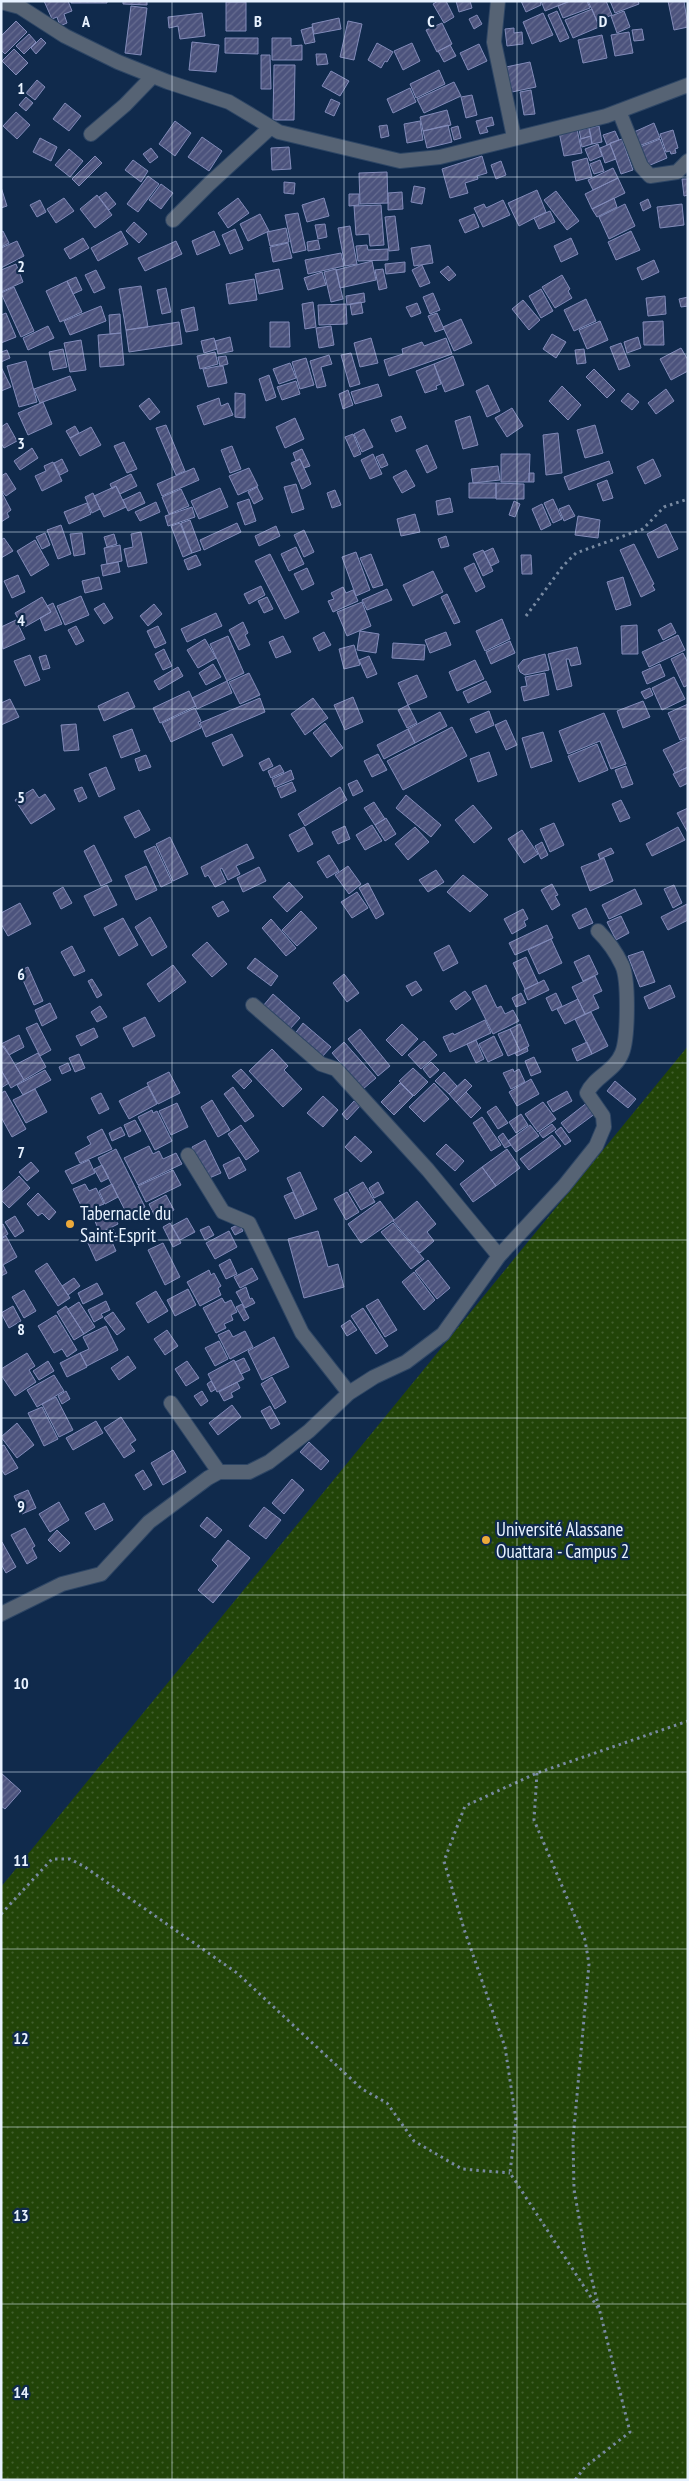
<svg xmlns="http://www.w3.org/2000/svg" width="689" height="2481" viewBox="0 0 689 2481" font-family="'PT Sans Narrow',sans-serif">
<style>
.grass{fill:url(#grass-dots)}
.building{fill:url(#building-hatch);stroke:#828bb9}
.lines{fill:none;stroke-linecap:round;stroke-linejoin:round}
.minor-casing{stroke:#2e4665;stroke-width:16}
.path{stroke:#788aa2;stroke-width:3;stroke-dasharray:2.5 4;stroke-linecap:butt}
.minor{stroke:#566374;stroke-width:14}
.grid{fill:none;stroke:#e8f2ff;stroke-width:1;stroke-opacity:0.55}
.poi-dot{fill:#eca93a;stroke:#102a4c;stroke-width:2}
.labels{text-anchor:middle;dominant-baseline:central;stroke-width:4.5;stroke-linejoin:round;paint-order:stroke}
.poi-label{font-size:19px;fill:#e8f2ff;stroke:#102a4c;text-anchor:start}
.grid-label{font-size:16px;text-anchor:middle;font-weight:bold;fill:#e8f2ff;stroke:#102a4c;stroke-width:4.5;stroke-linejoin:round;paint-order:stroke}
</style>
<defs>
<pattern id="grass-dots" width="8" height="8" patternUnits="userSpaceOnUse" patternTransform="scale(1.25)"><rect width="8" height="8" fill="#224408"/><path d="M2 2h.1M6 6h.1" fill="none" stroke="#425f2d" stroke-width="1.8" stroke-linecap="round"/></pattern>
<pattern id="building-hatch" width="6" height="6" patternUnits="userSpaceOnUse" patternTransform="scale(1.25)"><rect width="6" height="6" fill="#4c537d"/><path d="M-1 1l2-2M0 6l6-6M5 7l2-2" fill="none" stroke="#666c90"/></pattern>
</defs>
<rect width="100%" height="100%" fill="#102a4c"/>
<path class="grass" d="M 688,1046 L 688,2480 L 1,2480 L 1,1887 Z"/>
<path class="building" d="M 44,1 L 68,1 L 72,11 L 64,14 L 67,23 L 60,26 L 57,17 L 52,19 Z
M 71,1 L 107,1 L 107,3 L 71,3 Z
M 123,1 L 147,1 L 147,5 L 123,4 Z
M 438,1 L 446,1 L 454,17 L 444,23 L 433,4 Z
M 456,1 L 470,1 L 472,8 L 459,12 Z
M 521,1 L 540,1 L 541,5 L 526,12 Z
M 541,1 L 570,1 L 545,11 Z
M 570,1 L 587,1 L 590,8 L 563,18 L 558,6 Z
M 588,1 L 606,1 L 612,15 L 597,21 Z
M 610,1 L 638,1 L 639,4 L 615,13 Z
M 668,1 L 684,1 L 688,27 L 674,30 Z
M 226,2 L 246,2 L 246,31 L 226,31 Z
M 131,6 L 147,8 L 141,55 L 125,53 Z
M 592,9 L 599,27 L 573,38 L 565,20 Z
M 557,11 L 569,38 L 560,42 L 548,15 Z
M 624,11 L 630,27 L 617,33 L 611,16 Z
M 202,13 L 205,36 L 180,39 L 178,26 L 169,28 L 168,17 Z
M 543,13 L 553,35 L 532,44 L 523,22 Z
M 477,15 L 482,24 L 474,29 L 469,19 Z
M 339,18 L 341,29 L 314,34 L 312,24 Z
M 16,21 L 27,32 L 5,54 L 1,50 L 1,36 Z
M 348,21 L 362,24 L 354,60 L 340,57 Z
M 442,23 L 452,44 L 437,52 L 426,30 Z
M 312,27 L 315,42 L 305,44 L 301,30 Z
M 514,28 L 514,33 L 522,32 L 523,44 L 507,46 L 505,29 Z
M 642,29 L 644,40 L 634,41 L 632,30 Z
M 629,32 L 633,53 L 615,56 L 611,35 Z
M 29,34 L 36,42 L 24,54 L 16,46 Z
M 602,35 L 607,58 L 583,63 L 578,40 Z
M 41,38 L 46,43 L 36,54 L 31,48 Z
M 225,38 L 258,38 L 258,54 L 225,53 Z
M 272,38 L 291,38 L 291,46 L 302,45 L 302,60 L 272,60 Z
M 192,42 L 219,45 L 216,72 L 189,70 Z
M 377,43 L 393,52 L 387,62 L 385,61 L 381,68 L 368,60 Z
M 412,43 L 420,61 L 403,70 L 394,51 Z
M 479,44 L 487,61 L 468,70 L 460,53 Z
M 450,45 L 456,56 L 444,62 L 438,51 Z
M 14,49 L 28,63 L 16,75 L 2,61 Z
M 316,54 L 326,54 L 328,64 L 317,65 Z
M 261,55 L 270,55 L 271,89 L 261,89 Z
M 530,62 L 536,87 L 512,92 L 506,67 Z
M 274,65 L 295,65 L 294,120 L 273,120 Z
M 439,70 L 445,84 L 416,98 L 410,84 Z
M 331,71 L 349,81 L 340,96 L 322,86 Z
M 37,80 L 45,87 L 35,100 L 26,93 Z
M 454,82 L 461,96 L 424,113 L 417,99 Z
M 410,88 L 416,102 L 393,113 L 387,99 Z
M 531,90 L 535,114 L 524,115 L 520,92 Z
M 472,95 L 477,115 L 466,118 L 461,97 Z
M 26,97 L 33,103 L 26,111 L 19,105 Z
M 331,99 L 340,103 L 334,116 L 325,112 Z
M 65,103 L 81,116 L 69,131 L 53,119 Z
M 447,110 L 451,125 L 423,131 L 420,117 Z
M 16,112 L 30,125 L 17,139 L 3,126 Z
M 492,117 L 494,125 L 486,127 L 488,132 L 480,134 L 476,121 Z
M 175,121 L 191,133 L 175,156 L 159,144 Z
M 420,121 L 423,140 L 407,143 L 404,124 Z
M 654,123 L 660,138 L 639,146 L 634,132 Z
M 387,125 L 389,136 L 381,138 L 379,126 Z
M 448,125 L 452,142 L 427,148 L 423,131 Z
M 458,126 L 461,138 L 454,140 L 451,128 Z
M 599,126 L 602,142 L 592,144 L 589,128 Z
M 589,128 L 591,136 L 581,139 L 579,130 Z
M 577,129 L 582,153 L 564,156 L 559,132 Z
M 673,130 L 678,148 L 675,149 L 676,153 L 671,154 L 670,151 L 666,152 L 660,134 Z
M 615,131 L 619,140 L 607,145 L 603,135 Z
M 591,136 L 592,144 L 582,147 L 580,139 Z
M 202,137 L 222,151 L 209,171 L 188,157 Z
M 40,138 L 57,147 L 51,161 L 33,152 Z
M 622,139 L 633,170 L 621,174 L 610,143 Z
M 660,139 L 667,158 L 648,166 L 640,147 Z
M 598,144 L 602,156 L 590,161 L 585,149 Z
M 610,144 L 616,159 L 605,163 L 600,148 Z
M 289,147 L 291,169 L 272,170 L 271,148 Z
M 151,148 L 158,157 L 150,163 L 143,154 Z
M 69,149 L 83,161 L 70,177 L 55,165 Z
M 95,156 L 102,163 L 79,186 L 72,179 Z
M 482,156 L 487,173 L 477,176 L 478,179 L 465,183 L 468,193 L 450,198 L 442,169 Z
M 587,158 L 592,177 L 576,181 L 572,162 Z
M 133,160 L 148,171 L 141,182 L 125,170 Z
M 600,160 L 604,171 L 594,174 L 590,164 Z
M 501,161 L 506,175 L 496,179 L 491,165 Z
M 613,168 L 618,178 L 593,190 L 588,180 Z
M 387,172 L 388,203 L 360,204 L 359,173 Z
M 148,176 L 159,184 L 138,212 L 127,204 Z
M 618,178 L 625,193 L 592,209 L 585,194 Z
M 682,179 L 688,179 L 688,195 L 684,196 Z
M 284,182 L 295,183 L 294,194 L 284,193 Z
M 161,184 L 173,193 L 161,209 L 149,200 Z
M 414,186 L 425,188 L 422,204 L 411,202 Z
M 1,187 L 7,206 L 1,208 Z
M 537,190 L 546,212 L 519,226 L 508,203 Z
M 556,191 L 579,221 L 567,230 L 544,200 Z
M 106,192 L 116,204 L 109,210 L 99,197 Z
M 402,192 L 403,209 L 388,210 L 388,193 Z
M 349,194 L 359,194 L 359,205 L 349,206 Z
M 97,195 L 112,215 L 95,228 L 80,209 Z
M 64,198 L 74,211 L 56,223 L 47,209 Z
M 238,198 L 249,213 L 228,228 L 218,213 Z
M 324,198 L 329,216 L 307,222 L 302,205 Z
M 614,198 L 617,207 L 597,217 L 592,209 Z
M 648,199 L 651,207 L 643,211 L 640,203 Z
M 40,200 L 46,212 L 37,217 L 30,205 Z
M 503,200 L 510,215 L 483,227 L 474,208 L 484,204 L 486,208 Z
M 625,204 L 635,226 L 609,239 L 599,217 Z
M 682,204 L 684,225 L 660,228 L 657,207 Z
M 381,205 L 384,245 L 370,246 L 369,234 L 356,235 L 354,206 Z
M 550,211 L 555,222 L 539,229 L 534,218 Z
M 298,213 L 306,250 L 293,253 L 285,215 Z
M 260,214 L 269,231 L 248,241 L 240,224 Z
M 474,214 L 479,227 L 465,233 L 459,220 Z
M 395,216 L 399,250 L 389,251 L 385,217 Z
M 134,222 L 147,234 L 139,243 L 126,231 Z
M 325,224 L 327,237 L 318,239 L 315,225 Z
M 350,226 L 357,264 L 345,266 L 338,228 Z
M 286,228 L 289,242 L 270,246 L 267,232 Z
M 235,229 L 243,249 L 230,254 L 222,235 Z
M 3,231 L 9,243 L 1,247 L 1,232 Z
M 121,231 L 128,244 L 98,261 L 91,248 Z
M 214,231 L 220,245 L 197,255 L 192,241 Z
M 631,231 L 640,250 L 616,260 L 608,242 Z
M 83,238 L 89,248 L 70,259 L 64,249 Z
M 571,238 L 578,254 L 561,262 L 554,246 Z
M 318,240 L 320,249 L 308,251 L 307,242 Z
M 17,241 L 24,256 L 1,268 L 1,248 Z
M 176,241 L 182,254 L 145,271 L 138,258 Z
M 288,243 L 292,258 L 273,262 L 270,247 Z
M 367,245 L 368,250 L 388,249 L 388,260 L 358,261 L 356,246 Z
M 430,245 L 433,263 L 414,266 L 411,248 Z
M 341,253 L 344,266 L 308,274 L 305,260 Z
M 654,260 L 659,272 L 642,280 L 637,268 Z
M 372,261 L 376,280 L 340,288 L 336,270 Z
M 405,262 L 405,272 L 386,274 L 385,264 Z
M 16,264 L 23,282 L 1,292 L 1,270 Z
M 422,265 L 430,283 L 420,287 L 412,270 Z
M 448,266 L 456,275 L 449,281 L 440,272 Z
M 279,269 L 283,289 L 259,294 L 255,274 Z
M 336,269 L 343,299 L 331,302 L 324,272 Z
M 383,269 L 387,288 L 379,290 L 375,270 Z
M 96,270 L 105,288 L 94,293 L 85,275 Z
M 322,272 L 326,285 L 308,290 L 304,278 Z
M 562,275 L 570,289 L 568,291 L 572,298 L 555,308 L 542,287 Z
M 76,277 L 82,290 L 73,294 L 67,281 Z
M 254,279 L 257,300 L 229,304 L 226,284 Z
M 67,281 L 82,312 L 60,322 L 46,291 Z
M 141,286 L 148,327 L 126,330 L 119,289 Z
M 14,287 L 34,331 L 21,337 L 1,293 Z
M 166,288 L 171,312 L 162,314 L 157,290 Z
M 541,289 L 553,311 L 541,318 L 529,296 Z
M 364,293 L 365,302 L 347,305 L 346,296 Z
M 433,293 L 440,310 L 430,314 L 423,297 Z
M 665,296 L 666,314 L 648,316 L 646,298 Z
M 688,297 L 688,306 L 681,307 L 679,299 Z
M 586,299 L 596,321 L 574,331 L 564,310 Z
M 523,300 L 540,320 L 529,330 L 512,309 Z
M 313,302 L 316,327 L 305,329 L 302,304 Z
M 361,302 L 363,313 L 352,315 L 350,304 Z
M 417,303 L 421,313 L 411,317 L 406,307 Z
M 346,304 L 347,324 L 319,325 L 318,305 Z
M 101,306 L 106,321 L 70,335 L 64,321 Z
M 194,307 L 198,330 L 186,332 L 181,310 Z
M 6,313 L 16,337 L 1,343 L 1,315 Z
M 437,313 L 444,329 L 435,332 L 428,316 Z
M 120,314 L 121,333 L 110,334 L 109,315 Z
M 461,319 L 472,343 L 454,351 L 443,327 Z
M 600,321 L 608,340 L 587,349 L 579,330 Z
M 663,321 L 664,345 L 644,345 L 643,322 Z
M 179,322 L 182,344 L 129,352 L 126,330 Z
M 270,322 L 289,322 L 290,347 L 270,347 Z
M 48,326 L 54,338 L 28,350 L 23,338 Z
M 331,326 L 334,345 L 319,348 L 316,328 Z
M 121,333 L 124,365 L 100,367 L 98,335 Z
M 552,334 L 566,342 L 556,358 L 543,349 Z
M 230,337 L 233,351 L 218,354 L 215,341 Z
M 638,337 L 641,348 L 627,353 L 624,342 Z
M 214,338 L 217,349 L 204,353 L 201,341 Z
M 371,338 L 378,363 L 360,367 L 354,343 Z
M 446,338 L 452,354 L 389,376 L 384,360 L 403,354 L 402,349 L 422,342 L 424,346 Z
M 81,340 L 86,370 L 70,372 L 64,343 Z
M 621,343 L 630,366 L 619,370 L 610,347 Z
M 681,348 L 688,360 L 688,371 L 671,380 L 660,359 Z
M 63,349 L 67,367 L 53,370 L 49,352 Z
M 584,349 L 586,363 L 577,364 L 575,350 Z
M 7,350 L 10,358 L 1,362 L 1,352 Z
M 215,352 L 218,364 L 200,369 L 197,356 Z
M 351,353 L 360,384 L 350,387 L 341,355 Z
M 329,355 L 332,364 L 321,367 L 326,386 L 317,388 L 310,361 Z
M 226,356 L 228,364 L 220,366 L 218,357 Z
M 453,356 L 464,385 L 445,392 L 434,364 Z
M 306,358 L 314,385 L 300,389 L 292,362 Z
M 26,361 L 37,402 L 19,407 L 7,366 Z
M 290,363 L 296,378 L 279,384 L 273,369 Z
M 434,364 L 441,384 L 436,386 L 437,389 L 425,393 L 416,371 Z
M 219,366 L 223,366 L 227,383 L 208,387 L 203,369 Z
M 1,367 L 11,387 L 1,391 Z
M 594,369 L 615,390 L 607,398 L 586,377 Z
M 269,375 L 276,397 L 266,401 L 259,379 Z
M 70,376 L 76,390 L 40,403 L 34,389 Z
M 296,381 L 300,394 L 282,400 L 277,387 Z
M 378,384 L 382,396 L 355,404 L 351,392 Z
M 488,385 L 500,411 L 487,417 L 476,391 Z
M 562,386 L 581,405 L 568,420 L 549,401 Z
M 666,389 L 674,401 L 656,414 L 648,403 Z
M 348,390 L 353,405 L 343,409 L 339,394 Z
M 235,393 L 245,394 L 245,418 L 235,417 Z
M 628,393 L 639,402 L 632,410 L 621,401 Z
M 149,398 L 160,412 L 150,420 L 139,406 Z
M 219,398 L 221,406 L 228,403 L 233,415 L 204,425 L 197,406 Z
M 43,402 L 52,424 L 28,435 L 18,413 Z
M 512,408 L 523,426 L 507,437 L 495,418 Z
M 401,416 L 406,428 L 396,432 L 391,420 Z
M 470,416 L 478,445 L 463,449 L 455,421 Z
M 295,418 L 304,439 L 285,448 L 276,427 Z
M 7,423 L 17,441 L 4,448 L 1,443 L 1,427 Z
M 166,425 L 185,471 L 176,475 L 156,428 Z
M 595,425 L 603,453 L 585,458 L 577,430 Z
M 75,426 L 79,433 L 70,438 L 66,431 Z
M 91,427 L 101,445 L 80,456 L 70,438 Z
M 364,429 L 373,447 L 362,452 L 354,434 Z
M 558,433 L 562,473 L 546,475 L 543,435 Z
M 353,434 L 361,454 L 354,457 L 345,437 Z
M 124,442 L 137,469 L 127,473 L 114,446 Z
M 427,445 L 437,468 L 427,473 L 416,450 Z
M 232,446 L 241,469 L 230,473 L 221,450 Z
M 32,448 L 38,458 L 20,470 L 14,461 Z
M 302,449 L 310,466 L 304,468 L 300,459 L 296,461 L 293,453 Z
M 373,454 L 382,474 L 370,479 L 361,460 Z
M 383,454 L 388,465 L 381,468 L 376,457 Z
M 501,454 L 530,454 L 529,482 L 501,482 Z
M 62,459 L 68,471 L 60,475 L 54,463 Z
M 300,459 L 311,484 L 302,489 L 291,463 Z
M 653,459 L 661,476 L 645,484 L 637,467 Z
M 609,461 L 613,473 L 569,490 L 564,477 Z
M 53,462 L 62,481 L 42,491 L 35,476 L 46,471 L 44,466 Z
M 498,466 L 500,480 L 473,483 L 471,469 Z
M 194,468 L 199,480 L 162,496 L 157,484 Z
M 249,468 L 258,486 L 238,495 L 229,476 Z
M 406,470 L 415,486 L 402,493 L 393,477 Z
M 6,473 L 16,489 L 6,496 L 1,490 L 1,476 Z
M 529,473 L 534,473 L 534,482 L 529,482 Z
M 131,474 L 137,486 L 120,494 L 116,486 L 112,489 L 110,484 Z
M 607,480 L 613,498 L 603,501 L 597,484 Z
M 469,483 L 496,483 L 496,498 L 469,498 Z
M 496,483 L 524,484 L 524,499 L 496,499 Z
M 296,484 L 304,509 L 292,513 L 284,487 Z
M 116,486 L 126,507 L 104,517 L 94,496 Z
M 257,487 L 263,499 L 254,504 L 248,492 Z
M 220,488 L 228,507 L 199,519 L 191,501 Z
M 181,489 L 189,506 L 169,514 L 162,497 Z
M 335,490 L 341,505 L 332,508 L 327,493 Z
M 1,491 L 11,510 L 7,513 L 9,517 L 1,522 Z
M 140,492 L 145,503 L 128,511 L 123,500 Z
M 93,493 L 100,509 L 92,513 L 85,497 Z
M 450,498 L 453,512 L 438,515 L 436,501 Z
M 249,499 L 256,521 L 245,525 L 237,503 Z
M 553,499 L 562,519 L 553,523 L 544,503 Z
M 514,501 L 520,504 L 515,517 L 509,515 Z
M 156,502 L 160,512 L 140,521 L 135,512 Z
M 87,503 L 91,514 L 69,524 L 64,512 Z
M 542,504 L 551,525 L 541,530 L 532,509 Z
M 569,505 L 575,516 L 564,521 L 559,509 Z
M 192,507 L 195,517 L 168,526 L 165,516 Z
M 415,514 L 420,532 L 401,536 L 397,519 Z
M 578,516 L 600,520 L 598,538 L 575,535 Z
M 190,520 L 201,550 L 192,553 L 181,523 Z
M 180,523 L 192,553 L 183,557 L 171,526 Z
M 237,523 L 241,532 L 204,550 L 200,540 Z
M 666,524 L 678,549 L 658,558 L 647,534 Z
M 61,525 L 71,554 L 58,559 L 47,530 Z
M 276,526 L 280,536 L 259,546 L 255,536 Z
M 304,530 L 314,552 L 304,557 L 294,535 Z
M 141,532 L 147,563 L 128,567 L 124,549 L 133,547 L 131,534 Z
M 45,533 L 50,545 L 42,549 L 36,537 Z
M 82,533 L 85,554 L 74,556 L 70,534 Z
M 114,534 L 117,544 L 107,547 L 104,537 Z
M 446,536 L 449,546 L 441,548 L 438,539 Z
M 4,538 L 13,551 L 1,558 L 1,540 Z
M 35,540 L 49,565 L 31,576 L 17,551 Z
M 634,544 L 654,584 L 652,585 L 655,590 L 641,597 L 620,550 Z
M 120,545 L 122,561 L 107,564 L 104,548 Z
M 296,547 L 304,564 L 289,571 L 281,554 Z
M 493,548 L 499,562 L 491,566 L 484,552 Z
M 483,550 L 493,571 L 483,576 L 473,554 Z
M 356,552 L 370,590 L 356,596 L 342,557 Z
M 270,554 L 299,612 L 285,619 L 255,561 Z
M 371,554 L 383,585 L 373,588 L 360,558 Z
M 196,555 L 201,565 L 188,570 L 184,560 Z
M 521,555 L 531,555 L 532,574 L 522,574 Z
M 118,562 L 120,572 L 103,576 L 101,565 Z
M 474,563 L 485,587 L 476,592 L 464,568 Z
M 307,568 L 314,584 L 302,590 L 294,574 Z
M 433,571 L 443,592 L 413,606 L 403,585 Z
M 18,575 L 25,592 L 12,598 L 4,581 Z
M 99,577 L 102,589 L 85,593 L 82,581 Z
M 623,577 L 631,605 L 616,610 L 607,582 Z
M 261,586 L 265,595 L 249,604 L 244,594 Z
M 343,587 L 346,593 L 353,590 L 358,601 L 333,612 L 328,601 L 334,599 L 331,593 Z
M 387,589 L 392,600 L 367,610 L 362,600 Z
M 447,594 L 460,622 L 454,624 L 441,597 Z
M 81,596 L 89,615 L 65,625 L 57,606 Z
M 42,597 L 51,612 L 23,628 L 15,613 Z
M 267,597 L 273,609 L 264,613 L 258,601 Z
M 362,602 L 371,626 L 347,636 L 337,612 Z
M 53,603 L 62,624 L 45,631 L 40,618 L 51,612 L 47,606 Z
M 104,603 L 113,618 L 104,624 L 94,609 Z
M 154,604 L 162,614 L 148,626 L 140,616 Z
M 216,613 L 222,626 L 187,642 L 181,629 Z
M 502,619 L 510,639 L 485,651 L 476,631 Z
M 16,620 L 25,639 L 3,649 L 1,627 Z
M 243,622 L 248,633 L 245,635 L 250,645 L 239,650 L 229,630 Z
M 671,623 L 676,633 L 663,640 L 658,630 Z
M 637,625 L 638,654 L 622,654 L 621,626 Z
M 76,626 L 84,641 L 76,645 L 68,630 Z
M 158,626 L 166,643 L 155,648 L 147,631 Z
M 360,631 L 379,634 L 376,653 L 357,650 Z
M 324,632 L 331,645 L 319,651 L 313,638 Z
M 446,632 L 451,645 L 430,653 L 425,640 Z
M 678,635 L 685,650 L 649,667 L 642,652 Z
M 228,636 L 244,673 L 227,681 L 210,644 Z
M 283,636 L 291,652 L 276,658 L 269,642 Z
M 205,639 L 216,658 L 198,668 L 187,650 Z
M 510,641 L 515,653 L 491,664 L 486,652 Z
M 393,643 L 425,645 L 424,660 L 392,658 Z
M 354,645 L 360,665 L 344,669 L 339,649 Z
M 577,647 L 581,664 L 571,666 L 569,659 L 566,659 L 572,686 L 557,690 L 548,654 Z
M 164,649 L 172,666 L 163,670 L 155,654 Z
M 683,653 L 688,663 L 688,685 L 684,687 L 671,659 Z
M 545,654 L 549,670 L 525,675 L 520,672 L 518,666 L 523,660 Z
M 30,655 L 40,680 L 25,686 L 14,661 Z
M 46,655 L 50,668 L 43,670 L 39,657 Z
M 369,656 L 377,674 L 367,678 L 359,660 Z
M 475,660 L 484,679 L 457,691 L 449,672 Z
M 213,664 L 221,677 L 206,685 L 199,673 Z
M 660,664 L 665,676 L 647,684 L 642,672 Z
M 178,667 L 183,676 L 159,690 L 154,681 Z
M 249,673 L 260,695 L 240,704 L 229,682 Z
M 545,673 L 549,695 L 524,701 L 521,687 L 527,686 L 525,677 Z
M 417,675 L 427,697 L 408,705 L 398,683 Z
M 674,677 L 685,699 L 662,710 L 652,688 Z
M 227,681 L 232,693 L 197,709 L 192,698 Z
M 486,681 L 491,692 L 468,703 L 463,692 Z
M 650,688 L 653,695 L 645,699 L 641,692 Z
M 189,691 L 196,706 L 160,723 L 153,708 Z
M 128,692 L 135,707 L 104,721 L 98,706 Z
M 353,697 L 363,722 L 345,730 L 334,705 Z
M 260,698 L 265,712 L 206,737 L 200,723 Z
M 313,698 L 328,718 L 305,735 L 291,714 Z
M 10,699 L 19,717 L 1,725 L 1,703 Z
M 643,701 L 650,717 L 623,728 L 617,711 Z
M 688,704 L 688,737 L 680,740 L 668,713 Z
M 408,705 L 417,723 L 407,728 L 398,710 Z
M 195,708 L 201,721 L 198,722 L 201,728 L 171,742 L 162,723 Z
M 489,711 L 494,725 L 476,733 L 470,719 Z
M 440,712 L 447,726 L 415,743 L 408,729 Z
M 604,713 L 626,764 L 611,769 L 600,741 L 568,754 L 559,731 Z
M 506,720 L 517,745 L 506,750 L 495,725 Z
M 325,723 L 343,748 L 331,757 L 313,733 Z
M 76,724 L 79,750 L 64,751 L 61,725 Z
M 452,727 L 467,756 L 403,790 L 387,761 Z
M 132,729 L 140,751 L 121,758 L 113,736 Z
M 408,729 L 415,743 L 384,759 L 377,745 Z
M 543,732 L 552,761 L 531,768 L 522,738 Z
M 232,734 L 243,756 L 223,766 L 212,743 Z
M 688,738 L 688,767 L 675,773 L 663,750 Z
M 597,744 L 608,770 L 579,782 L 568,756 Z
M 489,752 L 497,775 L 478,782 L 470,759 Z
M 378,754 L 387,770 L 372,777 L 364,761 Z
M 146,755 L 151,767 L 139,771 L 135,759 Z
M 269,758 L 273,766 L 263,771 L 259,763 Z
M 280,765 L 284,772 L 271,778 L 268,771 Z
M 626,766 L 633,784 L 622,788 L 615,770 Z
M 106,767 L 115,789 L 99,797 L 89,774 Z
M 688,767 L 688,783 L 680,787 L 673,774 Z
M 291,770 L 294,779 L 275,787 L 272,779 Z
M 357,780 L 363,791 L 353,796 L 348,784 Z
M 292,782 L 296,791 L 281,798 L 277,788 Z
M 82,787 L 87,798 L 79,802 L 74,790 Z
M 340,787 L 347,800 L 305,826 L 298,814 Z
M 33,789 L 39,798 L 45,794 L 55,809 L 31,824 L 15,800 Z
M 406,795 L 441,825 L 431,837 L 396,808 Z
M 621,800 L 630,818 L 620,822 L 612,804 Z
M 374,802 L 385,819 L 375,825 L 364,808 Z
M 473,805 L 492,828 L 474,843 L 455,820 Z
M 688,808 L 688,833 L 677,813 Z
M 139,810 L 150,830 L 135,838 L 124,817 Z
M 386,818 L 396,834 L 385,841 L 375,825 Z
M 554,823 L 564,845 L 550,852 L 540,829 Z
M 372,825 L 382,841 L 365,850 L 356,835 Z
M 345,826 L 350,839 L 338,844 L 332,832 Z
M 304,827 L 313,844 L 298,852 L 289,835 Z
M 415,827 L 429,842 L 408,860 L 395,844 Z
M 678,827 L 685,840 L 652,856 L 646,844 Z
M 522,830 L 538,854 L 524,863 L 508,839 Z
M 170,837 L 188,874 L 173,881 L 156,844 Z
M 542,842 L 548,855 L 541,859 L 535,846 Z
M 247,844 L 254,858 L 236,866 L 240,874 L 228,880 L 222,868 L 220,869 L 226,882 L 215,887 L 208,875 L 205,877 L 201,867 Z
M 94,845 L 112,881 L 101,886 L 84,851 Z
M 155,846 L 172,882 L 161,887 L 144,851 Z
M 611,848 L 614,853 L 600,859 L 598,854 Z
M 329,855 L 339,871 L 327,878 L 317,862 Z
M 604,858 L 613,881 L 590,891 L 581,867 Z
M 146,866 L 157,890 L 136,900 L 125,876 Z
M 348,866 L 361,884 L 349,894 L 335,875 Z
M 259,867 L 266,881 L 243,892 L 237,878 Z
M 436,870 L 444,882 L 428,892 L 419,880 Z
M 463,875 L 488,895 L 470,912 L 447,892 Z
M 289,882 L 303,897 L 287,912 L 273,897 Z
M 368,883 L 384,914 L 376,919 L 359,888 Z
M 552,884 L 558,895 L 555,896 L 560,905 L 552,910 L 541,890 Z
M 107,885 L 117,905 L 94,916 L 84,896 Z
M 674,885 L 682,903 L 673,908 L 664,889 Z
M 63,887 L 72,903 L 61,909 L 53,893 Z
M 635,889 L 642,904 L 609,919 L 602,905 Z
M 357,892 L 368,908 L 352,918 L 341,902 Z
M 223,901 L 229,911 L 218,917 L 212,907 Z
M 20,903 L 31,924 L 8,936 L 1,924 L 1,913 Z
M 687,904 L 688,920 L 668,930 L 661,917 Z
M 586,908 L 593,923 L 579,929 L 572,915 Z
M 523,909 L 528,919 L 524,921 L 526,926 L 512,934 L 504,919 Z
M 301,911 L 317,928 L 297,946 L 282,930 Z
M 621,916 L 629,933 L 616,940 L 607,922 Z
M 150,917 L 167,947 L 152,956 L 135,927 Z
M 123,918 L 138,945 L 119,956 L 104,928 Z
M 271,919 L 296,948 L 286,956 L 262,928 Z
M 547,925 L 553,938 L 515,955 L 509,943 Z
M 551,939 L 562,963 L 539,974 L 528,950 Z
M 207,942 L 227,964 L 212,977 L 192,955 Z
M 449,945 L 458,963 L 443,971 L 434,953 Z
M 72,946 L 85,971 L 74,976 L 61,952 Z
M 643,951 L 655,982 L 640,987 L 628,956 Z
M 589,955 L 598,974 L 583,981 L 574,962 Z
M 526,957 L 538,983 L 525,989 L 513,963 Z
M 255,958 L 278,976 L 271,986 L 247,968 Z
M 173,965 L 186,982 L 159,1002 L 147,984 Z
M 28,967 L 43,1001 L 34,1005 L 19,971 Z
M 344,974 L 359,993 L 347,1002 L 333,983 Z
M 595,976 L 602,991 L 593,995 L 599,1008 L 585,1014 L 572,987 Z
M 92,979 L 102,995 L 97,998 L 88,981 Z
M 544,980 L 549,990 L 528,1000 L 524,990 Z
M 416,981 L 422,990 L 412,996 L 406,986 Z
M 486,985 L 497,1008 L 501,1006 L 505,1014 L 513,1010 L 519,1021 L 493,1034 L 472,992 Z
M 670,985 L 675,997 L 649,1009 L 644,997 Z
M 465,991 L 471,999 L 456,1010 L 450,1001 Z
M 521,993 L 526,1003 L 516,1007 L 512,998 Z
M 556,993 L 562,1006 L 552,1011 L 546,998 Z
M 273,994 L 300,1018 L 289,1030 L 263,1006 Z
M 578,999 L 585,1014 L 565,1024 L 557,1009 Z
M 50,1003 L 57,1018 L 42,1026 L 35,1010 Z
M 100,1006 L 107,1017 L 97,1022 L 91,1012 Z
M 591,1012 L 608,1046 L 592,1054 L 575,1019 Z
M 145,1017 L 155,1036 L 133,1047 L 123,1028 Z
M 485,1020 L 491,1033 L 450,1052 L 443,1037 L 453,1033 L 454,1035 Z
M 37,1023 L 51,1050 L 40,1056 L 26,1028 Z
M 303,1023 L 331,1047 L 321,1058 L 294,1035 Z
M 402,1024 L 418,1039 L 402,1056 L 386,1040 Z
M 520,1024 L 529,1046 L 520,1051 L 510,1029 Z
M 94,1028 L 98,1037 L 81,1046 L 76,1036 Z
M 360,1029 L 390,1066 L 378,1076 L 348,1039 Z
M 510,1029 L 520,1051 L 508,1056 L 498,1034 Z
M 19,1035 L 24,1047 L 9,1055 L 1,1044 Z
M 494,1036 L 503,1055 L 488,1062 L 479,1044 Z
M 476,1040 L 484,1059 L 476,1063 L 467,1044 Z
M 424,1041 L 437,1055 L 421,1069 L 408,1055 Z
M 344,1042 L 376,1078 L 363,1089 L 332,1053 Z
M 587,1042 L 592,1054 L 577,1061 L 572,1049 Z
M 4,1046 L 24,1080 L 11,1088 L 1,1070 L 1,1047 Z
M 527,1047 L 528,1051 L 517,1056 L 515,1053 Z
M 272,1049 L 288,1066 L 284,1070 L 302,1089 L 283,1107 L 249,1071 Z
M 38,1053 L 46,1067 L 24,1080 L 15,1065 Z
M 79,1054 L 85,1068 L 75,1072 L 69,1058 Z
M 534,1057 L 541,1072 L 531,1076 L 525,1061 Z
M 431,1062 L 439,1070 L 430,1078 L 423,1069 Z
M 68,1063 L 71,1070 L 62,1074 L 59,1067 Z
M 413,1068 L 428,1082 L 414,1096 L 399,1081 Z
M 241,1069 L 252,1081 L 244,1089 L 232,1076 Z
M 513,1069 L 514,1072 L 519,1069 L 525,1082 L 511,1089 L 503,1073 Z
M 1,1070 L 9,1083 L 1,1088 Z
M 45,1070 L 51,1080 L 23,1095 L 17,1085 Z
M 169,1072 L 180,1093 L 158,1104 L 147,1083 Z
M 444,1072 L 457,1086 L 449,1094 L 435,1081 Z
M 465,1079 L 472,1086 L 456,1102 L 449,1094 Z
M 531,1079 L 539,1094 L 517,1106 L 509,1092 Z
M 615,1081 L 636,1099 L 628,1108 L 607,1091 Z
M 400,1083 L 413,1096 L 394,1115 L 381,1102 Z
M 434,1083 L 449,1099 L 424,1122 L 409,1107 Z
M 148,1086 L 157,1104 L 129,1119 L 119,1101 Z
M 233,1087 L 254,1116 L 245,1122 L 224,1094 Z
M 35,1089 L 47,1112 L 26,1123 L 13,1100 Z
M 5,1091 L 26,1129 L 12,1137 L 1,1117 L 1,1093 Z
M 567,1091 L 572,1101 L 553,1112 L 547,1102 Z
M 466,1092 L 481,1108 L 471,1118 L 456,1102 Z
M 101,1093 L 109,1109 L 99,1114 L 91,1098 Z
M 323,1096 L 338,1110 L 323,1127 L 307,1113 Z
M 212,1100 L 230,1130 L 218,1137 L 201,1107 Z
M 354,1101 L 360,1106 L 347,1120 L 342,1114 Z
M 543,1102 L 556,1119 L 538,1132 L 525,1114 Z
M 588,1102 L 596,1113 L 569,1133 L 561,1123 Z
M 177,1103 L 188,1127 L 171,1135 L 159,1111 Z
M 496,1106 L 508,1123 L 498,1129 L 487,1112 Z
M 152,1110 L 153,1113 L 157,1111 L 172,1141 L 155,1150 L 138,1117 Z
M 521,1114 L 528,1125 L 516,1133 L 509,1122 Z
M 482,1117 L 501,1145 L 491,1151 L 473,1123 Z
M 135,1120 L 141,1131 L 129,1137 L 124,1125 Z
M 552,1124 L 556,1129 L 543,1138 L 539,1133 Z
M 241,1125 L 259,1151 L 246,1160 L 228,1134 Z
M 530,1125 L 539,1136 L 516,1152 L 508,1141 Z
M 121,1127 L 125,1135 L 112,1141 L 109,1133 Z
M 561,1127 L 571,1141 L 565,1145 L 555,1132 Z
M 102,1129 L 112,1149 L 80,1163 L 75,1153 L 91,1144 L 87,1137 Z
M 503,1133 L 511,1145 L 505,1148 L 498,1137 Z
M 552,1135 L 561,1146 L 529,1170 L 520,1159 Z
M 355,1136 L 372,1152 L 361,1162 L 345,1147 Z
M 205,1140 L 221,1173 L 207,1179 L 192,1147 Z
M 446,1144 L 464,1161 L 455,1171 L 436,1154 Z
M 149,1146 L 153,1154 L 159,1151 L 163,1159 L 176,1153 L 182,1164 L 138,1185 L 124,1158 Z
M 116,1149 L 145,1207 L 128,1216 L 98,1158 Z
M 507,1149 L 520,1168 L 496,1186 L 482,1167 Z
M 239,1157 L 246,1170 L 229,1179 L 223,1165 Z
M 89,1160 L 95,1173 L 72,1184 L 65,1171 Z
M 31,1162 L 39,1171 L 27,1181 L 19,1172 Z
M 102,1165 L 109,1178 L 101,1182 L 94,1169 Z
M 482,1167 L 496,1186 L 473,1202 L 460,1184 Z
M 173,1170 L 181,1185 L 146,1202 L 138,1186 Z
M 300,1172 L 317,1209 L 304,1215 L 287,1178 Z
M 19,1176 L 30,1188 L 9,1208 L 1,1200 L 1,1193 Z
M 363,1182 L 375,1202 L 361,1210 L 349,1190 Z
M 378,1182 L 384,1193 L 374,1198 L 369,1188 Z
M 85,1184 L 89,1191 L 96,1188 L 104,1204 L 96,1207 L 99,1212 L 87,1218 L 73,1189 Z
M 112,1184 L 118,1197 L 105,1204 L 99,1191 Z
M 293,1192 L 304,1215 L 295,1219 L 284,1196 Z
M 347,1192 L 359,1212 L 346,1220 L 334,1199 Z
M 38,1193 L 56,1212 L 49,1220 L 42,1213 L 38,1216 L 27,1204 Z
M 166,1195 L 174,1210 L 156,1219 L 149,1204 Z
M 380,1201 L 394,1220 L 361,1243 L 348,1224 Z
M 417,1201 L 436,1224 L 427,1232 L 434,1241 L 420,1253 L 393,1221 Z
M 112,1211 L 118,1224 L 100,1233 L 94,1219 Z
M 15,1216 L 24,1231 L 15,1237 L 5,1222 Z
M 187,1218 L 195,1232 L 180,1240 L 172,1226 Z
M 170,1223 L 181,1243 L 173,1247 L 163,1227 Z
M 393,1223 L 424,1259 L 411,1269 L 381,1232 Z
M 3,1224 L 8,1234 L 1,1238 L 1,1225 Z
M 239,1224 L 243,1231 L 235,1235 L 231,1228 Z
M 209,1226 L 214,1235 L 205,1240 L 200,1230 Z
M 113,1229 L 118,1239 L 112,1242 L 116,1251 L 96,1261 L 87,1241 Z
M 229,1231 L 237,1247 L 215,1259 L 206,1243 Z
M 318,1231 L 328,1267 L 338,1264 L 344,1287 L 304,1298 L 288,1239 Z
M 6,1236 L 17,1257 L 3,1265 L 7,1273 L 1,1276 L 1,1239 Z
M 163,1243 L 180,1277 L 165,1285 L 148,1250 Z
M 230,1259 L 237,1274 L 226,1279 L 219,1265 Z
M 428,1260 L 450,1288 L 437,1299 L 415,1271 Z
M 47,1263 L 70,1298 L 58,1306 L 35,1271 Z
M 252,1268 L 258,1279 L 240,1288 L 234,1277 Z
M 209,1270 L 211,1275 L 214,1273 L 221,1286 L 218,1288 L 221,1295 L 200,1306 L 187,1282 Z
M 414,1272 L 435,1300 L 424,1310 L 402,1282 Z
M 74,1278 L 80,1286 L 68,1295 L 62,1286 Z
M 97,1283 L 103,1294 L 83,1304 L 78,1293 Z
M 246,1287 L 250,1299 L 252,1298 L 255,1303 L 245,1308 L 236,1292 Z
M 188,1289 L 196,1305 L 175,1316 L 167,1300 Z
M 24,1290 L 36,1311 L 24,1318 L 12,1297 Z
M 156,1291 L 168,1311 L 148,1323 L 136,1303 Z
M 222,1298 L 225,1303 L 231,1300 L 237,1312 L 231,1315 L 233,1320 L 224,1324 L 226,1328 L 216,1333 L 203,1308 Z
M 378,1299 L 397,1330 L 385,1337 L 366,1306 Z
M 106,1301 L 110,1310 L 101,1314 L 103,1317 L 94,1322 L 88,1310 Z
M 79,1302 L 95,1327 L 84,1334 L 68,1309 Z
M 242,1304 L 249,1318 L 244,1321 L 236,1307 Z
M 13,1306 L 21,1321 L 9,1328 L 1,1313 Z
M 66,1306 L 84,1334 L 74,1340 L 57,1312 Z
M 363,1308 L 388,1346 L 376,1354 L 351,1316 Z
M 113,1312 L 125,1329 L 117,1335 L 104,1318 Z
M 56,1315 L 77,1350 L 67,1357 L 62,1349 L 54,1353 L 38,1326 Z
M 350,1320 L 357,1330 L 347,1336 L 341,1326 Z
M 106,1326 L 118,1350 L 87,1366 L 80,1353 L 89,1349 L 83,1337 Z
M 167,1330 L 178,1346 L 165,1355 L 154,1339 Z
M 229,1330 L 233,1337 L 245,1331 L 253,1347 L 230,1359 L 218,1335 Z
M 274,1337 L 289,1367 L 262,1380 L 248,1351 Z
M 219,1341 L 228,1359 L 215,1366 L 205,1348 Z
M 27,1353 L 35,1366 L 29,1370 L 36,1382 L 15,1396 L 1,1375 L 1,1369 Z
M 80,1353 L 87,1367 L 67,1377 L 60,1363 Z
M 128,1356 L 136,1368 L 119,1380 L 111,1368 Z
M 244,1358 L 250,1370 L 241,1374 L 235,1362 Z
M 234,1360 L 244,1379 L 217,1392 L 208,1374 Z
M 48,1361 L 54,1371 L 39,1380 L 33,1371 Z
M 187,1361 L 199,1378 L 186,1386 L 175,1369 Z
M 54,1375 L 64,1391 L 37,1407 L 27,1390 Z
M 272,1377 L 286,1402 L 275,1409 L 261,1384 Z
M 211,1381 L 216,1389 L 211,1392 L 207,1384 Z
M 237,1382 L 240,1388 L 231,1393 L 233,1397 L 224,1401 L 219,1392 Z
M 66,1391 L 70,1399 L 62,1404 L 58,1396 Z
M 202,1391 L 208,1401 L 201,1406 L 194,1396 Z
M 56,1397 L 73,1430 L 59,1437 L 42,1404 Z
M 232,1405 L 241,1417 L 218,1435 L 209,1423 Z
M 270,1406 L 280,1424 L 271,1429 L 261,1411 Z
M 42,1407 L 58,1439 L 44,1446 L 28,1413 Z
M 121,1417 L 136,1440 L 130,1444 L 135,1451 L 124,1458 L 104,1428 Z
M 96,1421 L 103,1433 L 73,1450 L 66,1438 Z
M 17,1423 L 34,1445 L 17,1458 L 1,1437 Z
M 309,1442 L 329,1461 L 321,1470 L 300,1452 Z
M 4,1445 L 18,1468 L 5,1475 L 1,1469 L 1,1446 Z
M 173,1450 L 186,1472 L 163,1485 L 151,1463 Z
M 143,1470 L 152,1485 L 144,1490 L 135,1475 Z
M 292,1479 L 304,1490 L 284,1514 L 272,1503 Z
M 28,1490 L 36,1508 L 22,1514 L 14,1496 Z
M 59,1502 L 69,1520 L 50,1532 L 39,1514 Z
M 104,1503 L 113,1520 L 95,1530 L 85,1513 Z
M 264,1507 L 281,1520 L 266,1539 L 249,1526 Z
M 207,1517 L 222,1530 L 215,1538 L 200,1526 Z
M 25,1528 L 35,1546 L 32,1548 L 37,1558 L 27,1564 L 11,1535 Z
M 57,1530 L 70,1543 L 60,1552 L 48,1540 Z
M 228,1540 L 250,1558 L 213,1603 L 198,1590 L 218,1566 L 212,1560 Z
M 2,1542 L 16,1567 L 6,1573 L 1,1564 Z
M 1,1773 L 21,1791 L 5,1809 L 1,1806 Z"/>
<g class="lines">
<g class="minor-casing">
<path id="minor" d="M 498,1 L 494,42 L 514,137
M 1,2 L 20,7 L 65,36 L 118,62 L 168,82 L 229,102 L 279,132 L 400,161 L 440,157 L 606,116 L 688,85
M 619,111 L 641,166 L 650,176 L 677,172 L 688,161
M 91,134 L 125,105 L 153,76
M 173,220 L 209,184 L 271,127
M 253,1005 L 321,1064 L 336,1069 L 428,1170 L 499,1256
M 188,1155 L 223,1212 L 249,1223 L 302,1333 L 349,1393
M 171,1403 L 219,1472
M 1,1614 L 62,1584 L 101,1574 L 149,1522 L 208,1478 L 219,1472 L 249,1472 L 269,1462 L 309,1431 L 349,1393 L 374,1377 L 406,1362 L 443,1334 L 499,1256 L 564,1186 L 596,1146 L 604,1127 L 603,1116 L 587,1093 C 594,1077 615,1071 622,1053 C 628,1039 629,979 622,965 C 616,952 608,941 598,931"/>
</g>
<path class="path" d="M 526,616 L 563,566 L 576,553 L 643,529 L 664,507 L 688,499
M 537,1773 L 534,1820 L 585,1940 L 589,1964 L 573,2139 L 574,2189 L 585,2252 L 630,2432 L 585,2467 L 575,2480
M 1,1914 L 52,1859 L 70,1859 L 85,1867 L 237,1973 L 362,2089 L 387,2103 L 414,2141 L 462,2169 L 510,2173
M 598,2308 L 510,2173 L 516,2120 L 505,2047 L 464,1929 L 444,1861 L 465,1806 L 537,1773 L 688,1721"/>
<use href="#minor" class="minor"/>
</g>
<path class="grid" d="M 172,1 L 172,2480M 344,1 L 344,2480M 517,1 L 517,2480M 1,177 L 688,177M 1,354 L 688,354M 1,532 L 688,532M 1,709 L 688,709M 1,886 L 688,886M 1,1063 L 688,1063M 1,1240 L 688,1240M 1,1418 L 688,1418M 1,1595 L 688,1595M 1,1772 L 688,1772M 1,1949 L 688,1949M 1,2127 L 688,2127M 1,2304 L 688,2304"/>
<g class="poi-dot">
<circle cx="70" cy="1224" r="5"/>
<circle cx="486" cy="1540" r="5"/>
</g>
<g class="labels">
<g class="poi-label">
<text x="80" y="1213">Tabernacle du<tspan x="80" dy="22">Saint-Esprit</tspan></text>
<text x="496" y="1529">Université Alassane<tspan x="496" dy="22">Ouattara - Campus 2</tspan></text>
</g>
</g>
<g class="grid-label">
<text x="86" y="27">A</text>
<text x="258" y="27">B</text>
<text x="431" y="27">C</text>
<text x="603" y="27">D</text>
<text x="21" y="94">1</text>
<text x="21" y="272">2</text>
<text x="21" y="449">3</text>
<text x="21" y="626">4</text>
<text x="21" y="803">5</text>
<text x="21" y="980">6</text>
<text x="21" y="1158">7</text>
<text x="21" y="1335">8</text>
<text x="21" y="1512">9</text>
<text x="21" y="1689">10</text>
<text x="21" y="1866">11</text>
<text x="21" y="2044">12</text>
<text x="21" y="2221">13</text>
<text x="21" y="2398">14</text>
</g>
<rect width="689" height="2481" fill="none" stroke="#e8f2ff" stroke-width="5"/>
</svg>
